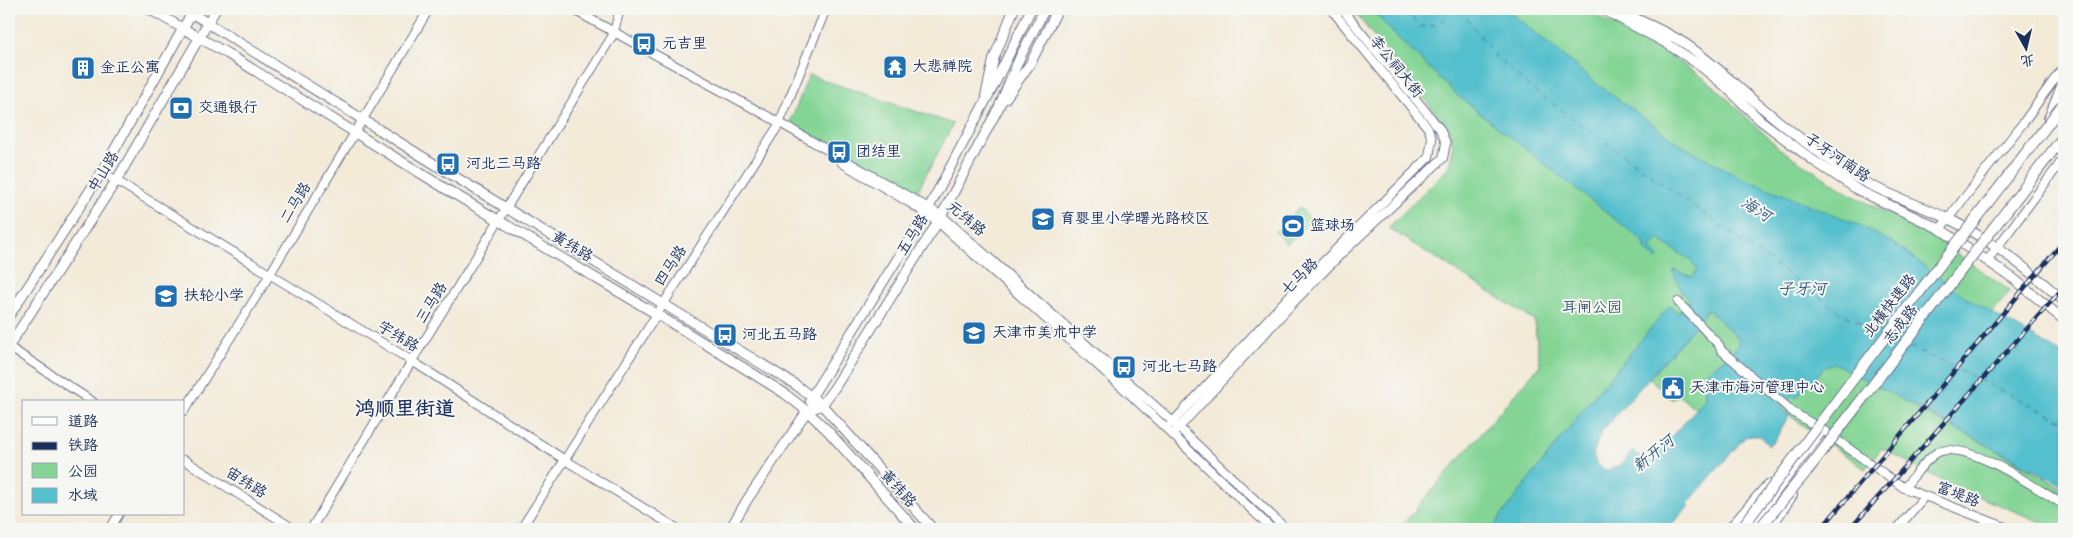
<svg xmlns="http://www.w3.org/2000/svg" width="2073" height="538" viewBox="0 0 2073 538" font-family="Kalam,'LXGW WenKai TC',sans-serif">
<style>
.green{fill:#84d595;stroke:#50827a}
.water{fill:#54c0cd;stroke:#387896;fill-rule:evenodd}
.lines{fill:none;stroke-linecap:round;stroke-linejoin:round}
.ferry{stroke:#2c5a7f;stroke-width:1;stroke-dasharray:6 5;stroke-linecap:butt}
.minor-casing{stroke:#677089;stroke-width:10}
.major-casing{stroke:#677089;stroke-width:11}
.highway-casing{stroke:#677089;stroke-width:12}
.minor{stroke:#fff;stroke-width:8}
.major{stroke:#fff;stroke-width:9}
.highway{stroke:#fff;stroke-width:10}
.rail-casing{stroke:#1b2f5e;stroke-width:4.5}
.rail{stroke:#f6f6f2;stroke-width:2.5;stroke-dasharray:8;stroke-linecap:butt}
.highway-bridge-casing{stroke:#677089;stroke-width:12;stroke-linecap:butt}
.highway-bridge{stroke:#fff;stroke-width:10}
.labels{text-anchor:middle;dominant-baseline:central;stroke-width:4;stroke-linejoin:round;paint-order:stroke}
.poi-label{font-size:15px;fill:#1b2f5e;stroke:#f6f6f2;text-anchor:start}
.street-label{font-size:15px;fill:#1b2f5e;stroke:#f6f6f2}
.park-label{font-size:15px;fill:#35586c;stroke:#f6f6f2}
.water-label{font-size:16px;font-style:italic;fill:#2c5a7f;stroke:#f6f6f2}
.district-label{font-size:20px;font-weight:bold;fill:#1b2f5e;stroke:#f6f6f2}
</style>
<rect width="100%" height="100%" fill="#f6f6f2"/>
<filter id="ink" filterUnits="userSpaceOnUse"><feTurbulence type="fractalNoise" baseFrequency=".02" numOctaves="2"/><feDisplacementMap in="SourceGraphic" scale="10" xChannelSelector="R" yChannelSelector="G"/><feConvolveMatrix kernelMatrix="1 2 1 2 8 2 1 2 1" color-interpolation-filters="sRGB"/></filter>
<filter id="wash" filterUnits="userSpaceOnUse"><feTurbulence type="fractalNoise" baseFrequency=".0096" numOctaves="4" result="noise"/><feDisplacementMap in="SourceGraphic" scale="20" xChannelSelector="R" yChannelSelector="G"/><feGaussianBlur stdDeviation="1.12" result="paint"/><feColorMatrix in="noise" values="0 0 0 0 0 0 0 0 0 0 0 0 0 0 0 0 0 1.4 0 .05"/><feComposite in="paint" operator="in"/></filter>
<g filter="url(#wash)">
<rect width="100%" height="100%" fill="#f3ead8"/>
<path class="green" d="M 1352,9 L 1581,9 L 1638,36 L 1698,74 L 1713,85 L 1780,149 L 1848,193 L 1929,234 L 2010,291 L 1915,408 L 1993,448 L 2064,489 L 2064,529 L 2058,529 L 1950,485 L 1882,448 L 1865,469 L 1794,419 L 1724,359 L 1705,385 L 1705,399 L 1696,409 L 1678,395 L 1672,400 L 1649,378 L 1693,328 L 1492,529 L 1399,529 L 1540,365 L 1534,320 L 1388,228 L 1447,169 L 1453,151 L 1451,132 Z
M 809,75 L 953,124 L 917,192 L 790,123 Z
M 1299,207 L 1312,220 L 1287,244 L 1275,232 Z"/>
<path class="water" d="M 1371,9 L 1506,9 L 1597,84 L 1681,145 L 1744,179 L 1855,223 L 1893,243 L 1967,298 L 2064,355 L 2064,486 L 1836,364 L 1827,365 L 1796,398 L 1792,395 L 1781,409 L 1789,415 L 1775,440 L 1768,445 L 1759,435 L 1751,435 L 1745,437 L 1688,503 L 1690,505 L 1668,529 L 1491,529 L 1593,397 L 1670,306 L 1678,313 L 1690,300 L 1682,292 L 1673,272 L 1674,270 L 1692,277 L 1698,269 L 1690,260 L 1658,239 L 1650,248 L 1659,257 L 1657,259 L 1646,251 L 1644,242 L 1457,95 L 1396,36 ZM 1707,309 L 1738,338 L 1738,345 L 1724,359 L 1700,377 L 1705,385 L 1705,399 L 1648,463 L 1633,451 L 1619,466 L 1607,470 C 1599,467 1596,463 1593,455 L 1601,432 L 1697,324 Z"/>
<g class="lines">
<path class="ferry" d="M 1406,9 L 1419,26 C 1432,28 1446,23 1448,9
M 1460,9 L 1496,57 L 1531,88 L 1841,313 L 1883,334
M 1891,338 L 1901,342
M 1909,346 L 2064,421"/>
</g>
</g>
<g filter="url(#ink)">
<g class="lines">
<g class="minor-casing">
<path id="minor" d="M 572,9 L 780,123 L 941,215 L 1173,422 L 1286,529
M 842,163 L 910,203 L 938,222 L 1133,397 L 1272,529
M 102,172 L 412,361 L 565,460 L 678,529
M 1940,229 L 2023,123 L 2064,66
M 1987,261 L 2064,158
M 1678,302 L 1719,345 L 1721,350 L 1794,413 L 1823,430 L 1904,488 L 2010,529
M 9,347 L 93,402
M 184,411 L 261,289 L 429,9
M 1171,424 L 1295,290 L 1429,157 L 1432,139 L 1428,128 L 1331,9
M 1176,431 L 1291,305 L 1343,252 L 1443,158 L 1446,143 L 1440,129 L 1342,9
M 184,460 L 294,529
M 1904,488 C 1914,477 1923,462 1935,454 C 1961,435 2039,490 2064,505
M 110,529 L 119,514
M 311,529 L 407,369 L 613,35 L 620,9
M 521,529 L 664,303 L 778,126 L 826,9
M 1748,529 L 1823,430
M 1897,529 L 1924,497"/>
</g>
<g class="major-casing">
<path id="major" d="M 149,9 L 228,54 L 446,189 L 683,330 L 784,393 L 807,411 L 828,431 L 915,529
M 185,9 L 444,170 L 796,385 L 822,405 L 933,529
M 1602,9 L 1666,43 L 1698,64 L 1725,86 L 1760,120 L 1814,161 L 1858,190 L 1940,229 L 2014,279 L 2064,320
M 1616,9 C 1639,21 1662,29 1684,43 C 1710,60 1730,80 1754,101 C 1785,127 1816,152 1850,174 C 1880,193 1916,203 1947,218 C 1990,239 2028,269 2064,301
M 986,94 L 994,58 L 1014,9
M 1005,99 L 1030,64 L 1058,9
M 9,316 L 102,172 L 194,9
M 9,346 L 119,176 L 216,9
M 810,401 L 812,396 L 926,213 L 995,83 L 1031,9
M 730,529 L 747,500 L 807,411 L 822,405 L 835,387 L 938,222 L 999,107 L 1020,57 L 1045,9"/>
</g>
<g class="highway-casing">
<path id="highway" d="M 2049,119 L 2064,81
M 1730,529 L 1768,485
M 1769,529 L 1792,495"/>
</g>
<use href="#minor" class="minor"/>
<use href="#major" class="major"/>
<use href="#highway" class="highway"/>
<g class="rail-casing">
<path id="rail" d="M 1821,529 L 2064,241
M 1850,529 L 2064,287"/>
</g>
<use href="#rail" class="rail"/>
<g class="highway-bridge-casing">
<path id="highway-bridge" d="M 1741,529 L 1853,379 L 2064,103
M 1759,529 L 1807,471 L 2064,136"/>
</g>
<use href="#highway-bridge" class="highway-bridge"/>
</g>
</g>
<defs>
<g id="bus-square" transform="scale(1.25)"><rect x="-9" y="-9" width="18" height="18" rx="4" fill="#1f6fb2" stroke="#f6f6f2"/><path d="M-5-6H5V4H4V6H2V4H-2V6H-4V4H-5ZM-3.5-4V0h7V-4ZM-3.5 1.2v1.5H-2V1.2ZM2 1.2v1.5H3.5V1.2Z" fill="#fff"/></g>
<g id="temple-square" transform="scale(1.25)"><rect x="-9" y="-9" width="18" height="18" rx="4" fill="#1f6fb2" stroke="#f6f6f2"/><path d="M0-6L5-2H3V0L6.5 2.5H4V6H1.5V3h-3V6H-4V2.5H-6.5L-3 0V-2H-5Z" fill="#fff"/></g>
<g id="building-square" transform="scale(1.25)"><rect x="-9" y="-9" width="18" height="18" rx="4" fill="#1f6fb2" stroke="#f6f6f2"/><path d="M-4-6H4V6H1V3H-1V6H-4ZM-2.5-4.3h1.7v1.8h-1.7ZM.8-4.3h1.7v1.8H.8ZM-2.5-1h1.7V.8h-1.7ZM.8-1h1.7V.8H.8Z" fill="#fff"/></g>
<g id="bank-square" transform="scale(1.25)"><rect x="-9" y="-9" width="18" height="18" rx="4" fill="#1f6fb2" stroke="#f6f6f2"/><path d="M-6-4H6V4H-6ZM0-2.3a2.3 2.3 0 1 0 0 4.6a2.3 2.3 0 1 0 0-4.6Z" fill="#fff"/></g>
<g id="school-square" transform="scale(1.25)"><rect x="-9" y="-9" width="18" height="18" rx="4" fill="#1f6fb2" stroke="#f6f6f2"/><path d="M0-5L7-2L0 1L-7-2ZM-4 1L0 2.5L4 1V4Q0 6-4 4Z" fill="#fff"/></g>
<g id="stadium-square" transform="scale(1.25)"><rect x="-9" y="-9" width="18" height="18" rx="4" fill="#1f6fb2" stroke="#f6f6f2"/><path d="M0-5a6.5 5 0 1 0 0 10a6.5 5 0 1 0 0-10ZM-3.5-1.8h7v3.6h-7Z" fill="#fff"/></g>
<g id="civic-square" transform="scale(1.25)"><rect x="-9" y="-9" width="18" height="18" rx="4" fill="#1f6fb2" stroke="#f6f6f2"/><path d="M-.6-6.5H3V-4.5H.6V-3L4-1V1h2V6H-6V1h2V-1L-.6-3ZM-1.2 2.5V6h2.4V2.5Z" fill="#fff"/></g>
</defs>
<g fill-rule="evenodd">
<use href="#bus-square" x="644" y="44"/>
<use href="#temple-square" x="895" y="67"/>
<use href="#building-square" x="83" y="68"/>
<use href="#bank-square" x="181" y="108"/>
<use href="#bus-square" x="839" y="152"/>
<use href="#bus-square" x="448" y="164"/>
<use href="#school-square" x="1043" y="219"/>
<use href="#stadium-square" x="1293" y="226"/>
<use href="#school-square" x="166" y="296"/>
<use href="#school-square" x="974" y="333"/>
<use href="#bus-square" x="725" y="335"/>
<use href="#bus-square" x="1124" y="367"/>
<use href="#civic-square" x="1673" y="388"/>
</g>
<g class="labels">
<g class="poi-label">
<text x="662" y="44">元吉里</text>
<text x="912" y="67">大悲禅院</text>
<text x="100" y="68">金正公寓</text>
<text x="198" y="108">交通银行</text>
<text x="856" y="152">团结里</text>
<text x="466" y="164">河北三马路</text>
<text x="1060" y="219">育婴里小学曙光路校区</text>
<text x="1310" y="226">篮球场</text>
<text x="184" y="296">扶轮小学</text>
<text x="992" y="333">天津市美术中学</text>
<text x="742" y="335">河北五马路</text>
<text x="1142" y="367">河北七马路</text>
<text x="1690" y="388">天津市海河管理中心</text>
</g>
<g class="street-label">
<text transform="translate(1396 67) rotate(51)">李公祠大街</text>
<text transform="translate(1837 158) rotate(34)">子牙河南路</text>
<text transform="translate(104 172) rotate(-59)">中山路</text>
<text transform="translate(296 203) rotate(-59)">二马路</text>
<text transform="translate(966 219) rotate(40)">元纬路</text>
<text transform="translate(913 235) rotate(-58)">五马路</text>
<text transform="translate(572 247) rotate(31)">黄纬路</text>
<text transform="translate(671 266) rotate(-57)">四马路</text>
<text transform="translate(1300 277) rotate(-45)">七马路</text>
<text transform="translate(432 303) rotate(-58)">三马路</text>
<text transform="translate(1890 306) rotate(-52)">北横快速路</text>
<text transform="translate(1901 325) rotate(-52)">志成路</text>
<text transform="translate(398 337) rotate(31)">宇纬路</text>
<text transform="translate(246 483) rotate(32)">宙纬路</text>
<text transform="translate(898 489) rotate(48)">黄纬路</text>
<text transform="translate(1958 495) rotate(21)">富堤路</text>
</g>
<g class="park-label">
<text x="1592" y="308">耳闸公园</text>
</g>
<g class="water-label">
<text transform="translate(1756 210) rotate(32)">海河</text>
<text x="1802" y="289">子牙河</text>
<text transform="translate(1654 454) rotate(-39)">新开河</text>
</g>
<g class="district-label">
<text x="405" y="410">鸿顺里街道</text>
</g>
</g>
<rect width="2073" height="538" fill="none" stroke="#f6f6f2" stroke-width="30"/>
<rect x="22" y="400" width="162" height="115" fill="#f6f6f2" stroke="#9ea6b7"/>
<rect x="32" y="417" width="25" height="8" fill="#ffffff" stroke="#9ea6b7"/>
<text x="68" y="426" font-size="15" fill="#1b2f5e">道路</text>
<rect x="32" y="442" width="25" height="8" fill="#1b2f5e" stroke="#9ea6b7"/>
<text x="68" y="450" font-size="15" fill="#1b2f5e">铁路</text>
<rect x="32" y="463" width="25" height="15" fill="#84d595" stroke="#9ea6b7"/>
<text x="68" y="476" font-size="15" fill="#1b2f5e">公园</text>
<rect x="32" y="488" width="25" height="15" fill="#54c0cd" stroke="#9ea6b7"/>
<text x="68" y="500" font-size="15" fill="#1b2f5e">水域</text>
<g transform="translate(2026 48) rotate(172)" stroke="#f6f6f2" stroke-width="4" paint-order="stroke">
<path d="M0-4L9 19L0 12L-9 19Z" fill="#1b2f5e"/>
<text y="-8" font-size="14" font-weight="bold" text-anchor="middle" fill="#1b2f5e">北</text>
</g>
</svg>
